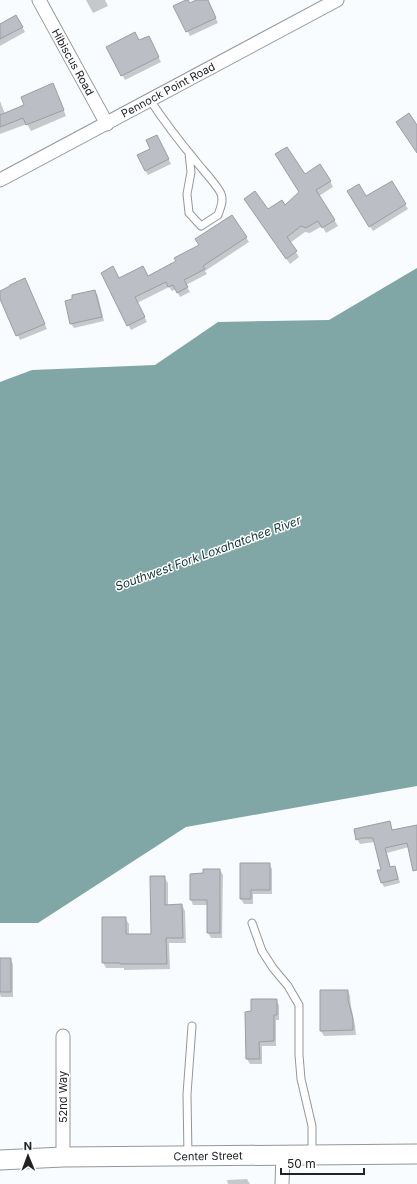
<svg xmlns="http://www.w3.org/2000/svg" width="417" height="1184" viewBox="0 0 417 1184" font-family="Inter,sans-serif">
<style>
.water{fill:#80a6a5}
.shadow{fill:#0003}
.building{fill:#bbbec4;stroke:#9a9da3}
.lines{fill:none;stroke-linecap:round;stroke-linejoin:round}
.lane-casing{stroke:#91979b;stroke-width:9}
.street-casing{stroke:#91979b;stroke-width:15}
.secondary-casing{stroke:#91979b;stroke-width:21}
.lane{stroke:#fff;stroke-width:7}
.street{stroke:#fff;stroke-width:13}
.secondary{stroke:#fff;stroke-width:19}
.labels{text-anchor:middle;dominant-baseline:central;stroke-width:3;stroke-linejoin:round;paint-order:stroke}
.street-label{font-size:11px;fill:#202224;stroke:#fff}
.water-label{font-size:12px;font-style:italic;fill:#123837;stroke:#fff}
</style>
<rect width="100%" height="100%" fill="#f8fcff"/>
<path class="water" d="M 417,268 L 417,786 L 186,827 L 38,923 L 0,923 L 0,382 L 32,370 L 155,365 L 218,322 L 329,320 Z"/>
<path class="shadow" d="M 86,0 L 105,0 L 108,6 L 93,13 Z
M 198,0 L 207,0 L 218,23 L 190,36 L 175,7 L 190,4 Z
M 16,16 L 25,32 L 0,46 L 0,23 L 1,25 Z
M 139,42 L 151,42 L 161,62 L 125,80 L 108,47 Z
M 56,90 L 66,116 L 31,131 L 27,124 L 0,134 L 0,101 L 5,114 Z
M 159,141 L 171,164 L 148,175 L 145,170 L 151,149 Z
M 304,176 L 330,181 L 333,187 L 319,196 L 338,226 L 326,233 L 322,226 L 310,233 L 305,232 L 290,243 L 299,257 L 290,264 L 249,205 L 268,211 L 285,207 L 300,192 Z
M 391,182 L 408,209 L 373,231 L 349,192 L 366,198 Z
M 246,237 L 249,242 L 205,271 L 207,274 L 186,285 L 190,292 L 180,297 L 176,289 L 172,291 L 169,287 L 137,303 L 147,322 L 131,330 L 102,273 L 119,279 L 148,277 Z
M 27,284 L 47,329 L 20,340 L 0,297 L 0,292 Z
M 95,291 L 98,296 L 104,321 L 74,328 L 71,324 Z
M 389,822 L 393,831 L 417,826 L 417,863 L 409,847 L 387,853 L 391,868 L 395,867 L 397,872 L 400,883 L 384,887 L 382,883 L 379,871 L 382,870 L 375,842 L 360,844 L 357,839 Z
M 269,864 L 272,869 L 272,894 L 253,894 L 253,904 L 244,904 L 241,899 Z
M 220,870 L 223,875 L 222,938 L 211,938 L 208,933 L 208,905 L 193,905 L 191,900 L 204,874 Z
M 164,877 L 168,883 L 168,906 L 182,905 L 185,911 L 186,943 L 169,943 L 170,969 L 124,970 L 124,968 L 106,968 L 103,962 L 125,918 L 129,924 L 129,935 L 152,935 Z
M 0,959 L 10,959 L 13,964 L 13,997 L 1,997 L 0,995 Z
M 348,991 L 350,996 L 351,1006 L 355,1025 L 356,1035 L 324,1036 L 321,1031 Z
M 276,1000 L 279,1005 L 279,1020 L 276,1020 L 276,1046 L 262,1046 L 262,1064 L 250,1064 L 247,1059 L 252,1012 Z
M 247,1179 L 250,1184 L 228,1184 L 227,1180 Z"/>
<path class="building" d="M 186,0 L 188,0 L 190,3 L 196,0 L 208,0 L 216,18 L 186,32 L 173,6 Z
M 16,15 L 23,27 L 0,39 L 0,24 Z
M 135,32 L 139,40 L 149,36 L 159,57 L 121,76 L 106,47 Z
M 53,83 L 64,110 L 26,125 L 23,118 L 0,127 L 0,115 L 24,105 L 21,97 Z
M 409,113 L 417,125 L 417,153 L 396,122 Z
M 157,135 L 169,159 L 145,171 L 137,155 L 150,149 L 146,140 Z
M 287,147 L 305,174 L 320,164 L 331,181 L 316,190 L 335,220 L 322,228 L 318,221 L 306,228 L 301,226 L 287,237 L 297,251 L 286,259 L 244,199 L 255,191 L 268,209 L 282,200 L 285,205 L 299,192 L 275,154 Z
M 392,181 L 406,204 L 369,227 L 347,191 L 359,184 L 366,196 Z
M 232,215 L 247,237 L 203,266 L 205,269 L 184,280 L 188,287 L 177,293 L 173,285 L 168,287 L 166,282 L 135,297 L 145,317 L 127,326 L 101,273 L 113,266 L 119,278 L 143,266 L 148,276 L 176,261 L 174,258 L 199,245 L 195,239 Z
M 25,278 L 45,324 L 16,336 L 0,299 L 0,291 L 10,286 L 10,285 Z
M 95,290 L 102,317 L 70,324 L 65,301 L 72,299 L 72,295 Z
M 390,821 L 392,830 L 417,825 L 417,870 L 413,871 L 407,843 L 385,848 L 390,867 L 395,866 L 398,879 L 381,883 L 377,870 L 381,870 L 373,838 L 362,838 L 356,840 L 354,829 Z
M 240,863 L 270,863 L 270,890 L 251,890 L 251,899 L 240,899 Z
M 203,869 L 220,869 L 220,933 L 207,933 L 207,900 L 190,900 L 190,874 L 203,873 Z
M 150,876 L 165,876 L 165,905 L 182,904 L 183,938 L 166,938 L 167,964 L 120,964 L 120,963 L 102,963 L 102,917 L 126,917 L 126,934 L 151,934 Z
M 0,958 L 11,958 L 11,992 L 0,992 Z
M 320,990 L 348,990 L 348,1000 L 353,1019 L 353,1030 L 320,1031 Z
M 251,999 L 277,999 L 277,1015 L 274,1015 L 274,1041 L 259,1042 L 260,1059 L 246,1059 L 245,1012 L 251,1011 Z"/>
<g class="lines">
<g class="lane-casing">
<path id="lane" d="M 150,100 C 164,121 179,141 195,160 C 200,167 219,187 221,194 C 224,201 220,209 218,215 L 201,226 L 189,213 L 187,194 L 191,172 L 189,153
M 252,923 L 262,951 L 273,968 L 288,986 L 299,1005 L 299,1055 L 301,1079 L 312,1126 L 312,1154
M 188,1156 L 187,1094 L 192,1026"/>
</g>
<g class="street-casing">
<path id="street" d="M 39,0 L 107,124
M 0,180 L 337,0
M 63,1157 L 63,1036
M 282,1184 L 283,1155"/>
</g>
<g class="secondary-casing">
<path id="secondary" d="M 0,1160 L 63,1157 L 417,1154"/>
</g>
<use href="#lane" class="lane"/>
<use href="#street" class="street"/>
<use href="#secondary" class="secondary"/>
</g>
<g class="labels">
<g class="street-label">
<text transform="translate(73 62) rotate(61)">Hibiscus Road</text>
<text transform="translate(168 90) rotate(-28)">Pennock Point Road</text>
<text transform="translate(63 1097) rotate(-90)">52nd Way</text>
<text transform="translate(208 1156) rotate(-1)">Center Street</text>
</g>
<g class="water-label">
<text transform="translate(208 553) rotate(-20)">Southwest Fork Loxahatchee River</text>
</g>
</g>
<g transform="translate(28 1156) rotate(359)" stroke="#ffffff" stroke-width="3" paint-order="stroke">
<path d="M0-3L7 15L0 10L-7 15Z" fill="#202224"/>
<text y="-6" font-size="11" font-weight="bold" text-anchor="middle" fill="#202224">N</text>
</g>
<path d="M281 1168v6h83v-6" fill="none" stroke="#202224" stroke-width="2"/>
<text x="287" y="1168" font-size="12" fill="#202224" stroke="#ffffff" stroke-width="3" paint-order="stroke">50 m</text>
</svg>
